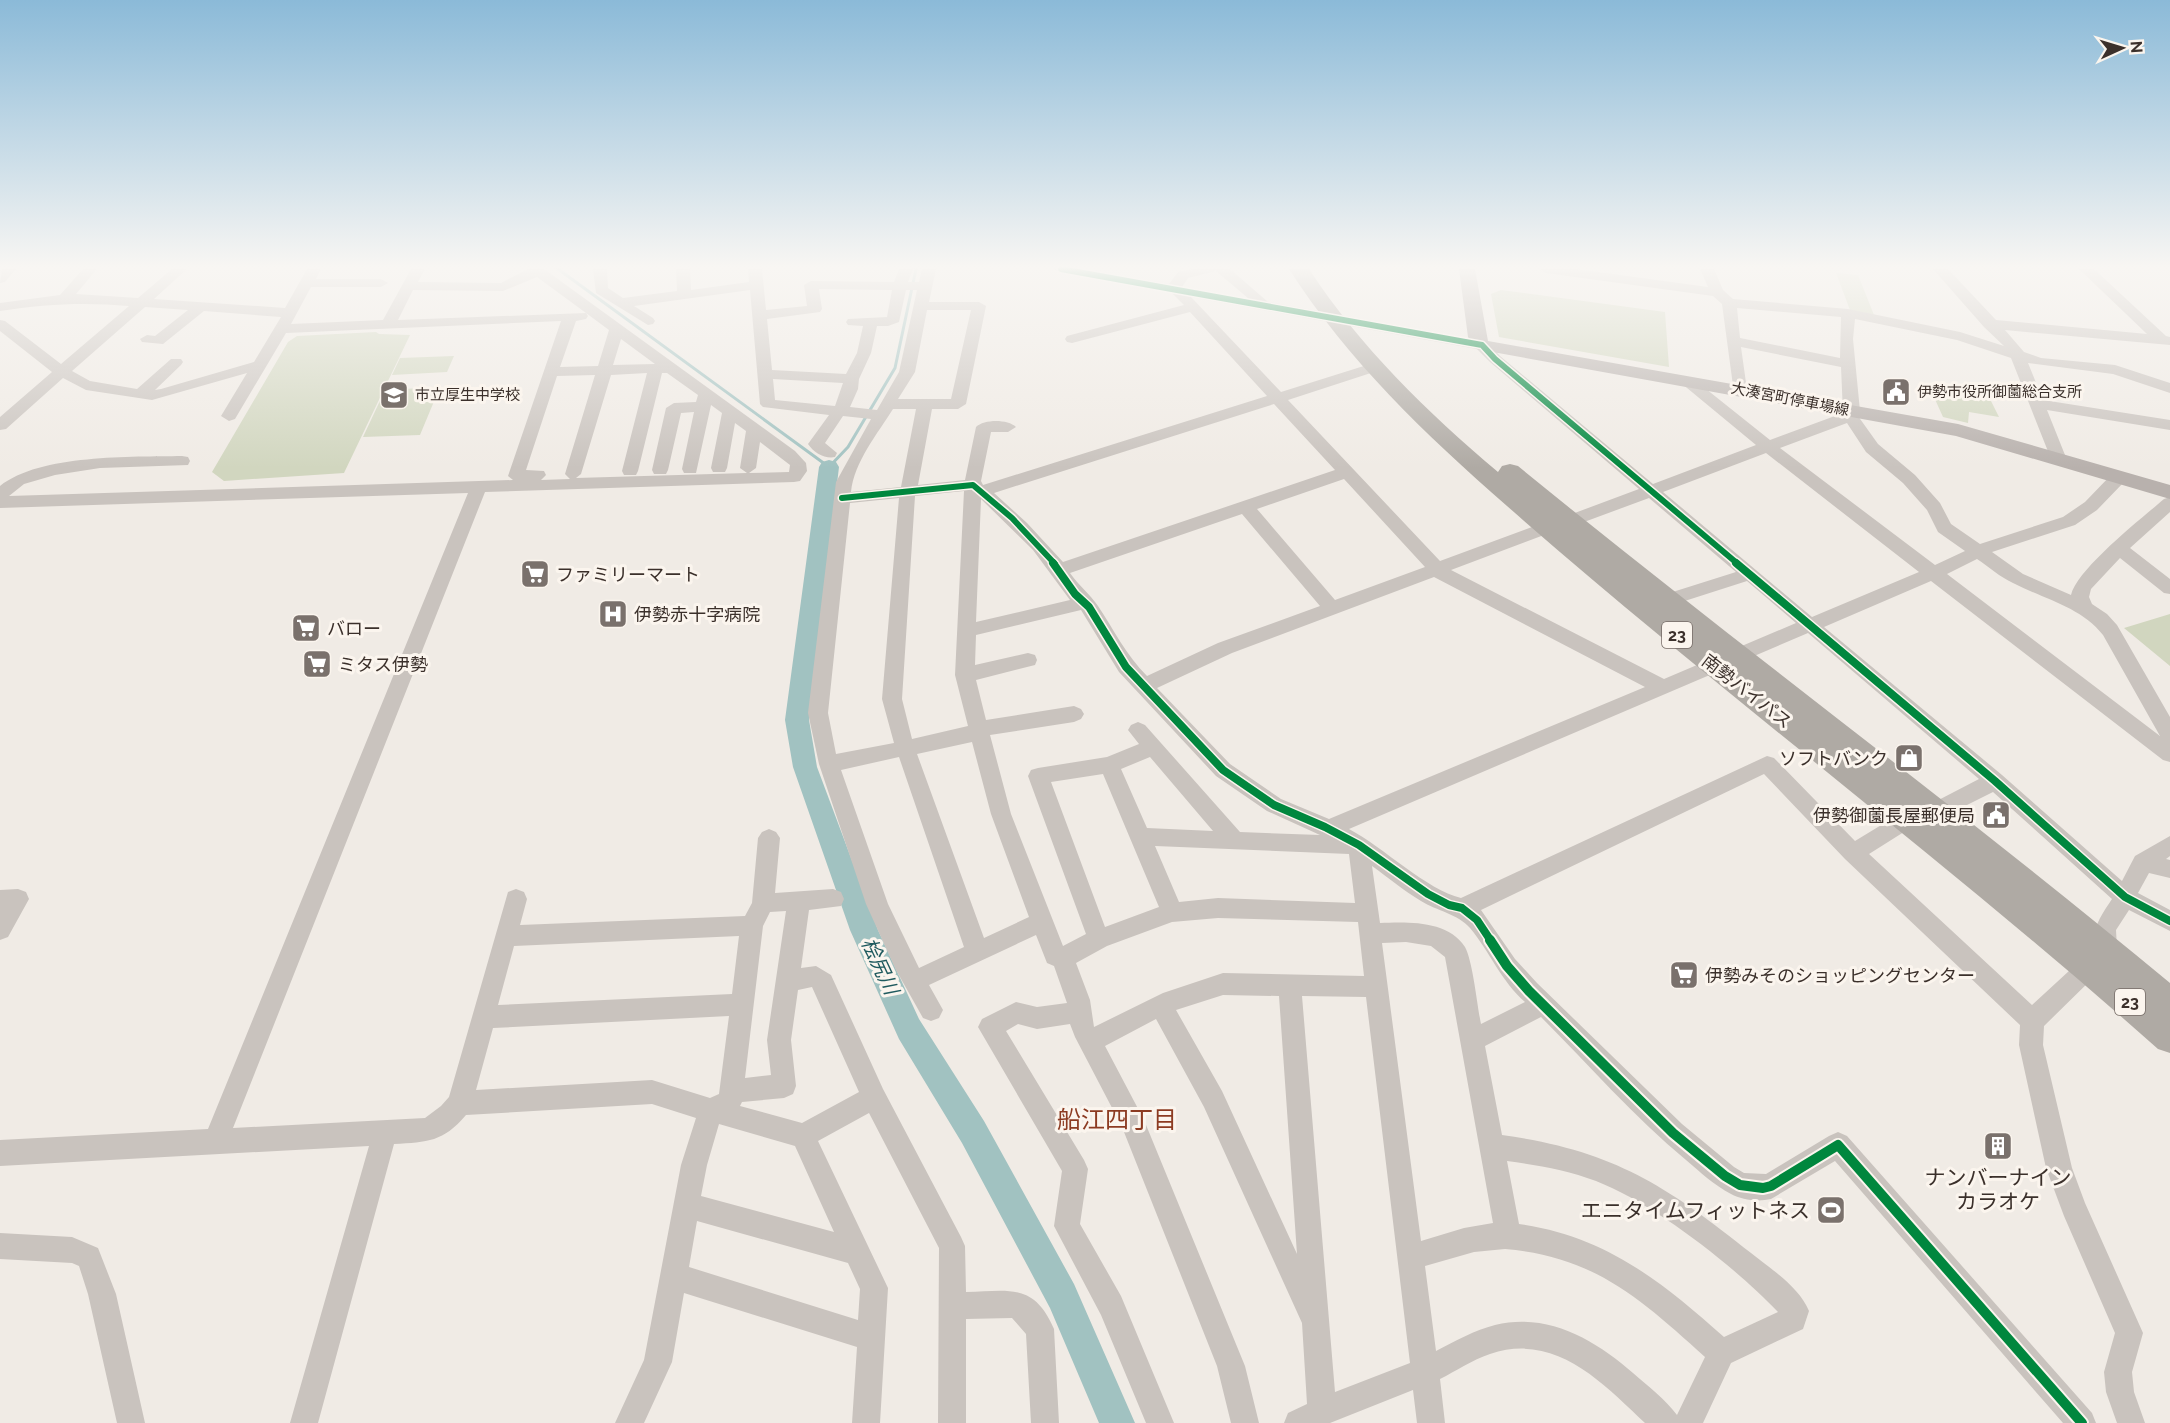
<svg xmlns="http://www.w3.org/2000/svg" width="2170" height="1423" viewBox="0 0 2170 1423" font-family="Raleway,'Noto Sans JP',sans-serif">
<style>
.green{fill:#d1d6bf}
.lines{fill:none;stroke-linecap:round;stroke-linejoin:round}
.stream{stroke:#a1c2c1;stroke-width:3}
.river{fill:#a1c2c1;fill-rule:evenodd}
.minor{fill:#c9c3be;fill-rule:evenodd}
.major{fill:#b8b1ad;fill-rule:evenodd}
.highway{fill:#afaaa4;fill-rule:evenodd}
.cycleway-far2-casing{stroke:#fbf5ee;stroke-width:9}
.cycleway-far1-casing{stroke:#fbf5ee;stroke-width:11}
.cycleway-casing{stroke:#fbf5ee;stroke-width:14}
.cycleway-far2{stroke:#00873e;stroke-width:6}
.cycleway-far1{stroke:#00873e;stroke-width:8}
.cycleway{stroke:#00873e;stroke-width:10}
.labels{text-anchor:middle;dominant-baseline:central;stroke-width:6;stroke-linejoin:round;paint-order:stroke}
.far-poi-label{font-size:15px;fill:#3b302b;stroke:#fbf5ee;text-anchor:start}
.far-street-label{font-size:15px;fill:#3b302b;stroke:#fbf5ee}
.shield{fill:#fbf5ee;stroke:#756b66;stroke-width:1.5}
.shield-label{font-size:16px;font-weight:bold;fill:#3b302b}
.poi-label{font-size:18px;fill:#3b302b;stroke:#fbf5ee;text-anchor:start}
.street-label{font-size:18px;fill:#3b302b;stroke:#fbf5ee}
.water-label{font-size:20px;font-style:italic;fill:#1f5a5e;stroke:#fbf5ee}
.near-poi-label{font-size:21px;fill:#3b302b;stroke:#fbf5ee}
.near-neighbourhood-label{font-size:24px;fill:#8c3b22;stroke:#fbf5ee}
</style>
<rect width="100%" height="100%" fill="#f0ebe5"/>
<path class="green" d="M 1836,273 L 1858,275 L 1874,315 L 1850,310 Z
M 1501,290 L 1665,312 L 1669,367 L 1499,337 L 1491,294 Z
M 376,332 L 379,334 L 410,335 L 344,473 L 224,481 L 212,472 L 288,342 L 297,336 Z
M 454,356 L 447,372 L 392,375 L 400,358 Z
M 1929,386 L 1987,393 L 1999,417 L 1969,412 L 1968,423 L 1943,417 Z
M 440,387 L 420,435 L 363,437 L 385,390 Z
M 2170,614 L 2170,666 L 2124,628 Z"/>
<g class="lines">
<path class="stream" d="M 558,269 L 829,467 L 848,447 L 895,368 L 916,269"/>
<path class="river" d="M 829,460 L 836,462 L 839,467 L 809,720 L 817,767 L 878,930 L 919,1019 L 984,1121 L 1074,1284 L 1135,1423 L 1099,1423 L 1050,1308 L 962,1143 L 899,1039 L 850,930 L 793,767 L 785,720 L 819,467 L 822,462 Z"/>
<path class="minor" d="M 2,269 L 16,269 L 5,282 L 0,283 Z
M 83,269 L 97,269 L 76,294 L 138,298 L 172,269 L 187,269 L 154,299 L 285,308 L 307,269 L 321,269 L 316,279 L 381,279 L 388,283 L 381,287 L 311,287 L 291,324 L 383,320 L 411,269 L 425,269 L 418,282 L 501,283 L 528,269 L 544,269 L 795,451 L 806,463 L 807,471 L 800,481 L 794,482 L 485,492 L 233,1128 L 425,1118 L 441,1106 L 449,1097 L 508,892 L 516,889 L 524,892 L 527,899 L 520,925 L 745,916 L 752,903 L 758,838 L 762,832 L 769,829 L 776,832 L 780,838 L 775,893 L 833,889 L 841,892 L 844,899 L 841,906 L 809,910 L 801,968 L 816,966 L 831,975 L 883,1089 L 961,1237 L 965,1246 L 966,1292 C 1008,1291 1034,1282 1054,1329 L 1059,1423 L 1031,1423 L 1026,1334 L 1012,1318 L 966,1319 L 966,1423 L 938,1423 L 939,1248 L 869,1113 L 818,1141 L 888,1288 L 880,1423 L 852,1423 L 857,1347 L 684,1293 L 672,1362 L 644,1423 L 615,1423 L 644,1360 L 681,1165 L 696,1118 L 652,1104 L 466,1115 C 443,1142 428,1142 394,1144 L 318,1423 L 290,1423 L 369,1146 L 0,1166 L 0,1140 L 208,1129 L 468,493 L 0,508 L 0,486 C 40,454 132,457 182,456 L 188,457 L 190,461 L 188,465 L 100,468 L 55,475 L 24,484 L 9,496 L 513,480 L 508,476 L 561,321 L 286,333 L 235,419 L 229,421 L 221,416 L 247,373 L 152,400 L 86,390 L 63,378 L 6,429 L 0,430 L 0,417 L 52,372 L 0,331 L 0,320 L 5,321 L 61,364 L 129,306 C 85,302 44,304 0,311 L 0,303 L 60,295 ZM 537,277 L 586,313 L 398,320 L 413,290 L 503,291 ZM 145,307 L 188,310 L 155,336 L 147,335 L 140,339 L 142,342 L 163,344 L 204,311 L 281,317 L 254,362 L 161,389 L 155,390 L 181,365 L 183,362 L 181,359 L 171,359 L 137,389 L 90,381 L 72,371 ZM 586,313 L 609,330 L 598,366 L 560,367 L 576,321 L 586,319 L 588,316 ZM 621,339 L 655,364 L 613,365 ZM 647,373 L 622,471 L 624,475 L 636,475 L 638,471 L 662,373 L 667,373 L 698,395 L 696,402 L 674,403 L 666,408 L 652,470 L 654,474 L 666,474 L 668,470 L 681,413 L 694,412 L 682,469 L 684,473 L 696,473 L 711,405 L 722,413 L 711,468 L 713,472 L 725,472 L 727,468 L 735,423 L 746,431 L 740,468 L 747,473 L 576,478 L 581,474 L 611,375 ZM 595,375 L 565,474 L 570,479 L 541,480 L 546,475 L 544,471 L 526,470 L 557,376 ZM 760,442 L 790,465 L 789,472 L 749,473 L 756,468 ZM 786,911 L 767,1040 L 771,1075 L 745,1078 L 763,926 L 770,912 ZM 739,936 L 732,994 L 498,1005 L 514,946 ZM 812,987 L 859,1092 L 802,1123 L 740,1106 L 742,1102 L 784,1098 L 793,1094 L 796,1086 L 791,1040 L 798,990 ZM 729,1016 L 719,1094 L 710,1098 L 652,1080 L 476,1090 L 493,1028 ZM 719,1124 L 795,1146 L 834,1232 L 701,1196 L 707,1165 ZM 697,1221 L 848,1263 L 860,1289 L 858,1320 L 689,1267 Z
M 593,269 L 607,269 L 608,288 L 623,298 L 677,291 L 676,269 L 690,269 L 691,290 L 749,282 L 748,269 L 762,269 L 766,310 L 807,306 L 804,285 L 811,281 L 894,282 L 899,269 L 913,269 L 908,282 L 919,282 L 922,269 L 936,269 L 929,302 L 979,302 L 986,306 L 966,404 L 958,409 L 932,409 L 918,485 L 965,480 L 976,427 C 984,419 1008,419 1016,427 L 1008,432 L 991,432 L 981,481 L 983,485 L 1267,396 L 1190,312 L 1072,343 L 1067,342 L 1065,339 L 1067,336 L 1184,305 L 1172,293 L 1061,273 L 1054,269 L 1084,269 L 1169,284 L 1178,272 L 1192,269 L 1230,269 L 1268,302 L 1487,342 L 1500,356 L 1653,484 L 1756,445 L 1681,383 L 1678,380 L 1681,377 L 1691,377 L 1770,440 L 1843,413 L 1841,367 L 1741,347 L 1747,390 L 1739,395 L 1734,393 L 1722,304 L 1713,296 L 1546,273 L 1539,269 L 1576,269 L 1708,287 L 1700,269 L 1714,269 L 1723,290 L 1733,299 L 1848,309 L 1960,332 L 2004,346 L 1984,327 L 1933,269 L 1948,269 L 1996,320 L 2147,334 L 2079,269 L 2094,269 L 2166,336 L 2170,337 L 2170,345 L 2005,330 L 2024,352 L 2041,358 L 2115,365 L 2170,383 L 2170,393 L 2113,374 L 2028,363 L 2043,400 L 2170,420 L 2170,430 L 2047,410 L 2067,460 L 2065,464 L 2053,464 L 2011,358 L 1957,340 L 1855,319 L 1853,339 L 1860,411 L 1858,416 L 1878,444 L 1915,475 L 1940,503 L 1951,524 L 1980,544 L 2063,517 L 2085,502 L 2112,474 L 2124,474 L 2126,478 L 2124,482 L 2097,510 L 2075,525 L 1992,552 L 2023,574 L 2071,595 C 2077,569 2142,518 2164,499 L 2170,497 L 2170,512 L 2130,548 L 2170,579 L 2170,594 L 2164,593 L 2120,558 L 2091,589 L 2089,597 L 2092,604 L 2107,614 L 2117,625 L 2170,717 L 2170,762 L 2163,760 L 1931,581 L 1824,627 L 2002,775 L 2122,881 L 2135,856 L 2170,836 L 2170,856 L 2166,859 L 2170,860 L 2170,878 L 2149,873 L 2138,893 L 2170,910 L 2170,931 L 2129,910 L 2116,930 L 2117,948 L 2114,955 L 2106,958 L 2098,955 C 2088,933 2100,917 2112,899 L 1993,792 L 1941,818 L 1934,821 L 1927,818 L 1924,812 L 1927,806 L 1979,779 L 1808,633 L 1349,829 C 1383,847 1427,890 1461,898 L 1767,756 L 1774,758 L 1855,841 L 1901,813 L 1908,810 L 1915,813 L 1918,819 L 1915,825 L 1869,854 L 2032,1005 L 2082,959 L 2090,956 L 2098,959 L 2101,966 L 2098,973 L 2044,1026 L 2043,1045 L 2072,1168 L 2085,1203 L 2143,1333 L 2132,1372 L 2134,1392 L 2145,1423 L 2117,1423 L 2106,1392 L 2104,1372 L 2115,1333 L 2064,1216 L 2046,1168 L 2019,1045 L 2020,1025 L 1845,859 L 1764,774 L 1481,910 L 1515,959 L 1537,983 L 1682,1124 L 1734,1167 L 1744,1173 L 1766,1174 L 1829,1136 L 1838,1132 L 1847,1136 L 2092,1413 L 2096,1423 L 2063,1423 L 1835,1161 L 1771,1199 C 1758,1202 1742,1200 1731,1194 C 1714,1185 1700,1172 1686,1160 C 1634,1117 1589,1065 1541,1017 L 1485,1046 L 1502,1135 C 1612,1150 1666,1185 1751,1253 C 1771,1269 1799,1287 1809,1311 L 1803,1329 L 1731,1363 L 1703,1423 L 1645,1423 C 1602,1382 1555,1332 1490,1354 C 1472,1360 1456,1371 1440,1379 L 1445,1423 L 1417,1423 L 1413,1390 L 1330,1423 L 1284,1423 L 1288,1413 L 1307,1404 L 1302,1323 L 1204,1107 L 1156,1019 L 1105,1046 L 1144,1120 L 1245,1366 L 1259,1423 L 1231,1423 L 1217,1366 L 1122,1127 L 1075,1037 L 1070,1024 L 1037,1029 L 1018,1024 L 1006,1031 L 1084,1160 L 1088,1169 L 1080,1224 L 1121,1296 L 1174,1423 L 1146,1423 L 1101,1315 L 1054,1226 L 1062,1171 L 978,1027 L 982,1019 L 1016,1002 L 1037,1007 L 1067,1003 L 1054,966 L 1047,963 L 1036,935 L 929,985 L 943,1010 L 939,1018 L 931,1021 L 923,1018 L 896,970 L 866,904 L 819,764 L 808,713 L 836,482 L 871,419 L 843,416 L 825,443 L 837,453 L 835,457 C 825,459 814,453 808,444 L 829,415 L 763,407 L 760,404 L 750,290 L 634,306 L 653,318 L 655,321 L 653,324 L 648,325 L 596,293 ZM 1216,271 L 1249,299 L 1182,287 L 1188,278 ZM 819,289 L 892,290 L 887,317 L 848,319 L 846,322 L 848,325 L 863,326 L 857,353 L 846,374 L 772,370 L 767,319 L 820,312 L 822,309 ZM 906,290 L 917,290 L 899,372 L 877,410 L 850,407 L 858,389 L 859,379 L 871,353 L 877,326 L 888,326 L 899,322 ZM 1191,297 L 1477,349 L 1490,362 L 1639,489 L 1564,517 L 1561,521 L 1564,525 L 1576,525 L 1649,498 L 1736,572 L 1660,596 L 1657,601 L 1660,606 L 1666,607 L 1747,581 L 1796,623 L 1664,679 L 1451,570 L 1552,532 L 1555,528 L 1552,524 L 1540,524 L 1440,561 L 1288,400 L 1377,371 L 1380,368 L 1377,365 L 1367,365 L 1281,392 ZM 1737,308 L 1841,317 L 1840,358 L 1740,338 ZM 927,310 L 971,310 L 951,399 L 898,399 L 915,372 ZM 773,379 L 843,383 L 835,406 L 775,400 ZM 1274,404 L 1335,470 L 1063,562 L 1027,523 L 994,493 ZM 893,409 L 916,409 L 901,487 L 851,492 C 854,462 878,433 893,409 ZM 1847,423 L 1866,452 L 1903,483 L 1927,510 L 1938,532 L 1965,551 L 1935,565 L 1780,448 ZM 1766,453 L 1919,572 L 1812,617 L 1663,492 ZM 1344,479 L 1425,567 L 1335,600 L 1257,509 ZM 964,491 L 955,675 L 968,726 L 912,739 L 902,699 L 915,496 ZM 899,498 L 882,699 L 894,743 L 836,754 L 828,713 L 850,503 ZM 981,499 L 1033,550 L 1070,600 L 976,622 ZM 1242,514 L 1320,606 L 1218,643 L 1147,676 C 1126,655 1114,630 1098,606 C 1090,594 1078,585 1070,573 ZM 1977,559 C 1989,567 2000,577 2013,583 C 2044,599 2081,607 2103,635 L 2160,736 L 1947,574 ZM 1434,577 L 1645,687 L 1329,819 L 1281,799 L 1230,764 L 1157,688 L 1232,653 ZM 1081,610 L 1119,672 L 1216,776 L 1267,811 L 1320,835 L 1240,832 L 1145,725 L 1138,722 L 1131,725 L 1128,730 L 1139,744 L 1107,757 L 1038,768 L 1031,770 L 1028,776 L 1086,934 L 1063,946 L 1011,814 L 990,735 L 1074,722 L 1081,719 L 1084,714 L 1081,709 L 1074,706 L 986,720 L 976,680 L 1035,665 L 1037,660 L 1035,655 L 1028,653 L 975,665 L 976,635 ZM 972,742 L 991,814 L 1029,917 L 984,938 L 917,754 ZM 899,757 L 964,947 L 919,968 L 888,904 L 841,770 ZM 1150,757 L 1213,831 L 1147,828 L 1121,769 ZM 1103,774 L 1159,907 L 1105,927 L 1051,782 ZM 1155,846 L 1349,854 L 1355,903 L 1218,898 L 1179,902 ZM 1372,866 C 1389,878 1404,891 1421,901 C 1437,911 1458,914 1470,928 C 1490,952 1501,981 1525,1002 L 1481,1024 C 1477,1005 1473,962 1465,947 C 1448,920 1407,922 1380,923 ZM 1218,918 L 1358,922 L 1364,976 L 1223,973 L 1163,993 L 1094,1027 L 1090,1000 L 1076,963 L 1107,946 L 1172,922 ZM 1406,942 L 1431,946 L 1445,957 L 1493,1223 L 1464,1228 L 1421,1241 L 1382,943 ZM 1223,995 L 1279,996 L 1297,1254 L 1222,1091 L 1176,1010 ZM 1302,996 L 1366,997 L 1410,1363 L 1335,1392 ZM 1507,1161 C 1537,1165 1567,1170 1596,1181 C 1655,1204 1734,1266 1778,1312 L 1724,1337 C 1661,1281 1605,1236 1519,1224 ZM 1505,1249 C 1594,1256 1642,1300 1705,1357 L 1677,1415 C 1666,1400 1648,1386 1633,1373 C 1595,1340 1548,1312 1495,1325 C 1475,1330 1455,1341 1436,1351 L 1425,1266 L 1474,1252 Z
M 18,889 L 26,892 L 29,899 L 8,937 L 0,940 L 0,890 Z
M 0,1233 L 72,1237 L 98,1248 L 116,1294 L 145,1423 L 117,1423 L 88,1294 L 79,1266 L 72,1263 L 0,1259 Z"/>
<path class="major" d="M 1459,269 L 1475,269 L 1488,341 L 1958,424 L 2170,485 L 2170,499 L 1956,436 L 1476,349 L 1468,337 Z"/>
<path class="highway" d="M 1289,269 L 1309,269 C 1360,347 1427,412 1498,472 L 1502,466 L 1510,464 L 1518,466 C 1733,642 1957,806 2170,983 L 2170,1053 L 2158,1049 C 1996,905 1826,773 1660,636 C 1608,593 1557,550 1507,506 C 1425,434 1348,361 1289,269 Z"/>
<g class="cycleway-far2-casing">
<path id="cycleway-far2" d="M 1061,269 L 1482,345 L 1495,359 L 1738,564
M 842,498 L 973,485 L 1012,518 L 1055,564"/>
</g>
<g class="cycleway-far1-casing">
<path id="cycleway-far1" d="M 1053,563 L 1075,594 L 1089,607 L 1126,667 L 1223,770 L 1274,805 L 1325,827 L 1359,845 L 1428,894 L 1449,905 L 1462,908 L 1477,920 L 1491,941
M 1736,563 L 1995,781 L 2125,897 L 2170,921"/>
</g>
<g class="cycleway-casing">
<path id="cycleway" d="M 1490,940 L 1507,966 L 1529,991 L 1673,1133 L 1725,1176 L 1740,1185 L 1763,1188 L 1771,1186 L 1838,1145 L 2082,1423"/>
</g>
<use href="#cycleway-far2" class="cycleway-far2"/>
<use href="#cycleway-far1" class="cycleway-far1"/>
<use href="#cycleway" class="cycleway"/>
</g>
<linearGradient id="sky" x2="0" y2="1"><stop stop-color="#8bbad8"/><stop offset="0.57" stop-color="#f8f6f3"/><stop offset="1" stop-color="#f8f6f3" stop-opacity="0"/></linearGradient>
<rect width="2170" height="468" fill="url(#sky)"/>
<defs>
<g id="civic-square" transform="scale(1.5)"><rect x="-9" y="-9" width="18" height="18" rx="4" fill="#7a716c" stroke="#fbf5ee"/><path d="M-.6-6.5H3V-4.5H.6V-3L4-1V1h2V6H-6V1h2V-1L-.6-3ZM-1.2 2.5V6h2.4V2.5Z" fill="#fff"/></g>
<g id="school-square" transform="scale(1.5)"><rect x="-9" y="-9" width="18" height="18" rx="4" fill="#7a716c" stroke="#fbf5ee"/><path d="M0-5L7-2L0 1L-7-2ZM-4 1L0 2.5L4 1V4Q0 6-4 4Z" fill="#fff"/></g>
<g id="supermarket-square" transform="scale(1.5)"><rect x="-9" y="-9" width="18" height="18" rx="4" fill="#7a716c" stroke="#fbf5ee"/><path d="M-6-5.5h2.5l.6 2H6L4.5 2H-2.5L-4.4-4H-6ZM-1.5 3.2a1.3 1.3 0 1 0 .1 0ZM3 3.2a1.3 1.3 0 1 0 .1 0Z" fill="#fff"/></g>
<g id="hospital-square" transform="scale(1.5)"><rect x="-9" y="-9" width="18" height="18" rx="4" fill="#7a716c" stroke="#fbf5ee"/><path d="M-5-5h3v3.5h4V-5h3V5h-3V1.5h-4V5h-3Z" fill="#fff"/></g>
<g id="shop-square" transform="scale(1.5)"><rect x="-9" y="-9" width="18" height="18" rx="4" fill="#7a716c" stroke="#fbf5ee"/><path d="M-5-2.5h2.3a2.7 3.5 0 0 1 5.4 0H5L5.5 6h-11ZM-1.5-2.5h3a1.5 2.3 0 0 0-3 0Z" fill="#fff"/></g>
<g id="building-square" transform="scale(1.5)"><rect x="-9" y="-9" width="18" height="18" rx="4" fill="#7a716c" stroke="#fbf5ee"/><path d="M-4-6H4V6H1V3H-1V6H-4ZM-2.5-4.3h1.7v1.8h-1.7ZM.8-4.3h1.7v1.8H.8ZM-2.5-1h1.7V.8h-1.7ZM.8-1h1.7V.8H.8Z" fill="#fff"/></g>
<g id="stadium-square" transform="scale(1.5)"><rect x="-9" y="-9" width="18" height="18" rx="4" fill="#7a716c" stroke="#fbf5ee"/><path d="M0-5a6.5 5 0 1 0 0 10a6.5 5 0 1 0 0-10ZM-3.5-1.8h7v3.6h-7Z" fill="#fff"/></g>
</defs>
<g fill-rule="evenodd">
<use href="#civic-square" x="1896" y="392"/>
<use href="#school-square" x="394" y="395"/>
<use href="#supermarket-square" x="535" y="574"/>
<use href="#hospital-square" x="613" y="614"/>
<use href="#supermarket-square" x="306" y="628"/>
<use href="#supermarket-square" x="317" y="664"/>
<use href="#shop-square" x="1909" y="758"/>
<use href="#civic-square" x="1996" y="815"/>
<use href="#supermarket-square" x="1684" y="975"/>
<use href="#building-square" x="1998" y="1146"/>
<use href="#stadium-square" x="1831" y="1210"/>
</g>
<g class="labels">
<g class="far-poi-label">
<text x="1917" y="392">伊勢市役所御薗総合支所</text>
<text x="415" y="395">市立厚生中学校</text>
</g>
<g class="far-street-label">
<text transform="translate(1790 399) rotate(11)">大湊宮町停車場線</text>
</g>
<g class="shield">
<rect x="1662" y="622" width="30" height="26" rx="4.5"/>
<rect x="2115" y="989" width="30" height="26" rx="4.5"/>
</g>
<g class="shield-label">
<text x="1677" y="635">23</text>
<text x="2130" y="1002">23</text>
</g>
<g class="poi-label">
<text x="556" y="574">ファミリーマート</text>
<text x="634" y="614">伊勢赤十字病院</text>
<text x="327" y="628">バロー</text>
<text x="338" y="664">ミタス伊勢</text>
<text x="1888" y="758" text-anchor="end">ソフトバンク</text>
<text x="1975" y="815" text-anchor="end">伊勢御薗長屋郵便局</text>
<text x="1705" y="975">伊勢みそのショッピングセンター</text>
</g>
<g class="street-label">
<text transform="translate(1747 691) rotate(38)">南勢バイパス</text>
</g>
<g class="water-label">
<text transform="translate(880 966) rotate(65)">桧尻川</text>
</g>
<g class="near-poi-label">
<text x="1998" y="1177">ナンバーナイン<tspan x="1998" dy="24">カラオケ</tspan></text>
<text x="1810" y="1210" text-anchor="end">エニタイムフィットネス</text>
</g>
<g class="near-neighbourhood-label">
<text x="1117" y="1119">船江四丁目</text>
</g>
</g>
<g transform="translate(2122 48) rotate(86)" stroke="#fbf5ee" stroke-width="4.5" paint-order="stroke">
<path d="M0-4.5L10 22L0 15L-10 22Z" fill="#3b302b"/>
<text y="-9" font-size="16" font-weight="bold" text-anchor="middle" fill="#3b302b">N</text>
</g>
</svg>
